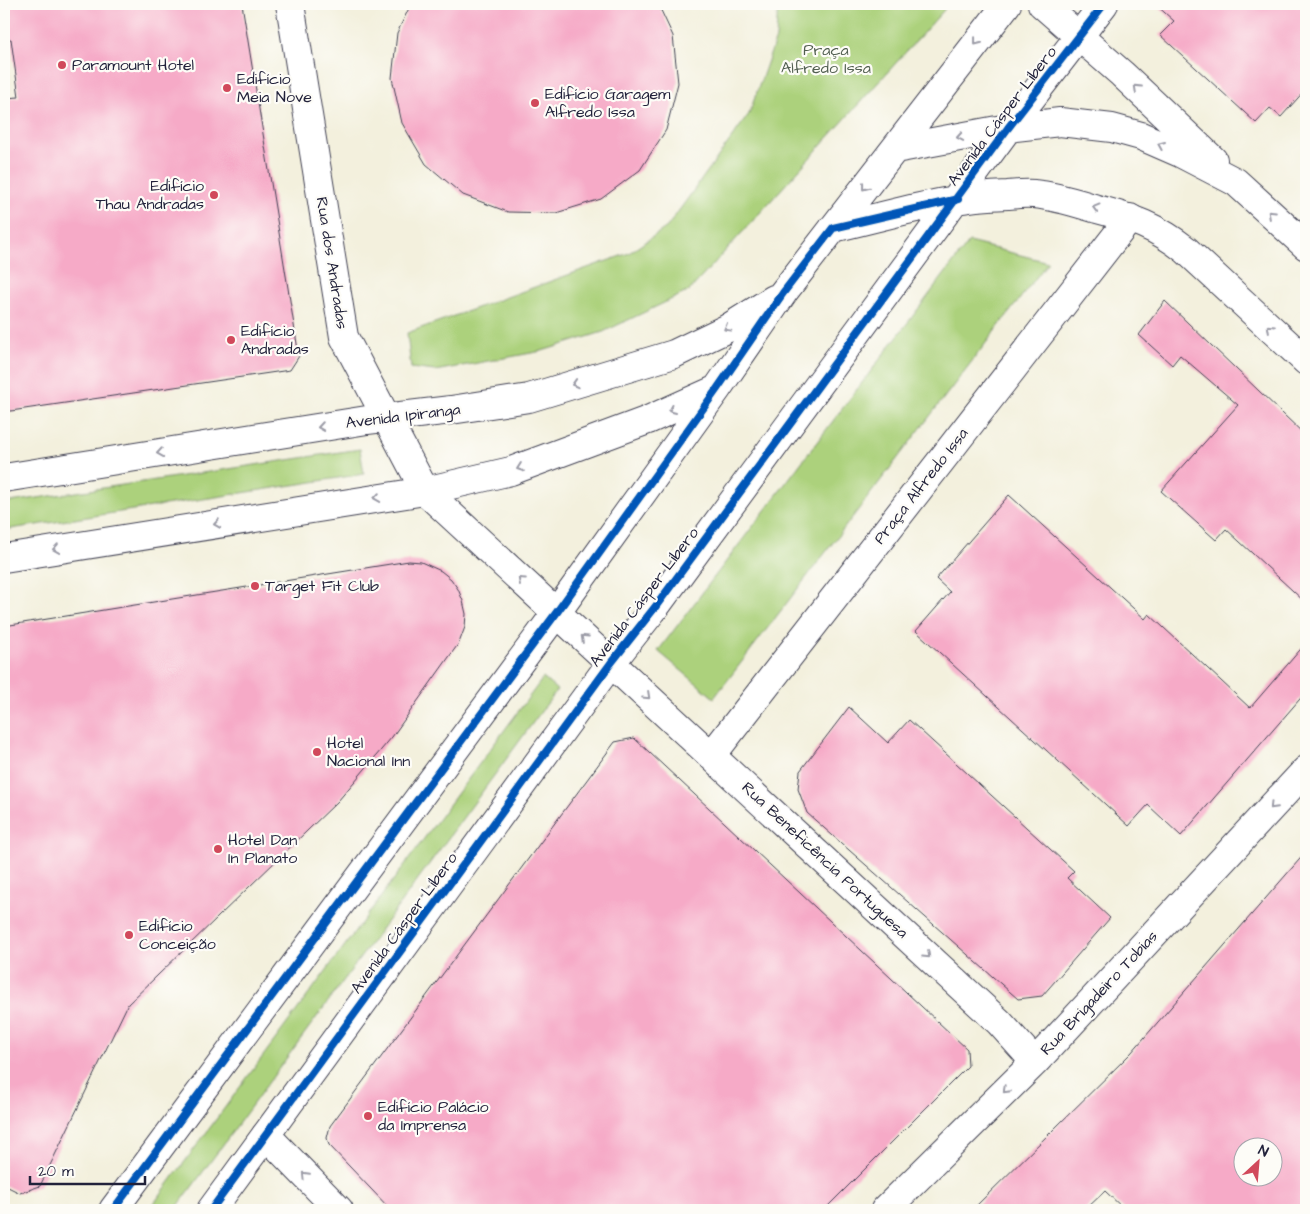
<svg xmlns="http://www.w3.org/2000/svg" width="1310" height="1214" viewBox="0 0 1310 1214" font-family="'Architects Daughter',sans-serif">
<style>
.green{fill:#acd17b;stroke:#677a5b}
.building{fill:#f6aac7;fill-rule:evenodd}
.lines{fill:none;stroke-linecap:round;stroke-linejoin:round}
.minor-casing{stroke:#414153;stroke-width:30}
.major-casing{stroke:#414153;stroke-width:30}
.minor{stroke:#fff;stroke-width:28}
.major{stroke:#fff;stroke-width:28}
.cycleway-casing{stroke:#fdfcf7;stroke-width:11}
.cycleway{stroke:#0057b8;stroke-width:8}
.oneway{stroke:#9c9ca7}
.poi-dot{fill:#d1495b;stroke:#fdfcf7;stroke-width:2}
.labels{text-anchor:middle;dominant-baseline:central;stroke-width:4.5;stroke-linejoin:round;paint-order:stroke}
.park-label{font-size:16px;fill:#525f51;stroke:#fdfcf7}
.poi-label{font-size:16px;fill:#22223b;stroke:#fdfcf7;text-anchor:start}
.street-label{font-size:16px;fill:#22223b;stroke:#fdfcf7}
</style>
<rect width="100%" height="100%" fill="#fdfcf7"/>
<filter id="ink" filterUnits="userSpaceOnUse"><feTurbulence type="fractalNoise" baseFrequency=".02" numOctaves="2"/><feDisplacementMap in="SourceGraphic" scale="10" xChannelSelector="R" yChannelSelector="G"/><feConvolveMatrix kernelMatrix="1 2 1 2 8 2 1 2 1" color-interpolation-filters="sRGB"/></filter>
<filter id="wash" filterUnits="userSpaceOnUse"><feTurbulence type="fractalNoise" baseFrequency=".0096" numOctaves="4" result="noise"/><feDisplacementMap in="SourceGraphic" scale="20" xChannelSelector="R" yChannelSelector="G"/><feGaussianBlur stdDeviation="1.12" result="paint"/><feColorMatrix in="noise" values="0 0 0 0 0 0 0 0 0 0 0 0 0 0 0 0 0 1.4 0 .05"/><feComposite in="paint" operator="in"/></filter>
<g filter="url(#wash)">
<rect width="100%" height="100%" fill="#f3f0dd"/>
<path class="green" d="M 778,4 L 946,4 L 944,10 L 689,291 L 603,332 L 542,351 L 435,371 L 411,368 L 407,333 L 629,253 L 667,227 L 749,114 L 776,38 Z
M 969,242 L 1048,262 L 714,698 L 658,651 Z
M 360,449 L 364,474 L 4,530 L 4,503 Z
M 543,678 L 557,690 L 175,1210 L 149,1210 Z"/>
<g id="blocks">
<path class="building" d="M 4,4 L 242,4 L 299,356 L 290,370 L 4,412 L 4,98 L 19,97 L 11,39 L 4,40 Z
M 411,4 L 658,4 L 673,36 L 678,83 L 666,130 L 640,170 L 601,199 L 556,213 L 508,212 L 463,195 L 426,164 L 402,123 L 392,78 L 397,33 Z
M 1155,4 L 1306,4 L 1306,89 L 1281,117 L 1270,108 L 1256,123 L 1160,35 L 1174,21 Z
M 1165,301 L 1306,436 L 1306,603 L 1226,529 L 1216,540 L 1161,491 L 1238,405 L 1180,355 L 1172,365 L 1139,335 Z
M 1009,495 L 1145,619 L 1149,614 L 1250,708 L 1306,643 L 1306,692 L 1181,836 L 1148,805 L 1129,826 L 916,631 L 950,592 L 936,579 Z
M 409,561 L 421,562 L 441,571 L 451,579 L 458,589 L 463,601 L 466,614 L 465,627 L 459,643 L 392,737 L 338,801 L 128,1004 L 40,1186 L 20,1193 L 4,1185 L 4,626 Z
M 849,707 L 888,743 L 909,720 L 1074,871 L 1067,878 L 1110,918 L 1042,996 L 1018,999 L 807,813 L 798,789 L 800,771 Z
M 634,738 L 967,1049 L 968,1066 L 824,1210 L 391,1210 L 329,1145 L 327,1138 L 330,1126 L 615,742 Z
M 1306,852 L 1306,1210 L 1125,1210 L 1105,1191 L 1085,1210 L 972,1210 L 1131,1053 ZM 1242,1146 L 1272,1146 L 1272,1176 L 1242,1176 Z"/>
</g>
</g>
<g filter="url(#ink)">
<use href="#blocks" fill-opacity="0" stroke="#414153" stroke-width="1"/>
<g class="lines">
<g class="minor-casing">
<path id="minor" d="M 290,4 L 344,337 L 425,491 L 999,1022 L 1035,1062
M 712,755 L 1130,218
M 266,1135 L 339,1210
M 885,1210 L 1035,1062 L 1306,770"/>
</g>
<g class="major-casing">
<path id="major" d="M 1042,4 L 1122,74 L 1213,160
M 895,149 L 1008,128 L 1060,122 L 1112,128 L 1141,136 L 1180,153 L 1236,182 L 1306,246
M 833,228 C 890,215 949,196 1008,195 C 1017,194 1026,193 1034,194 C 1056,196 1077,203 1097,209 C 1132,218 1157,227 1186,250 L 1306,361
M 4,478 L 367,420 L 451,410 L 529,398 L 674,354 L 728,328 L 774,299
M 4,558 L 425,491 L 511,471 L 648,420 L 715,390
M 113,1210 L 557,612 L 717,389 L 783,293 L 1007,4
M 211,1210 L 611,663 L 656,606 L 1008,128 L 1104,4"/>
</g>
<use href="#minor" class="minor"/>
<use href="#major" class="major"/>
<g class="cycleway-casing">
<path id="cycleway" d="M 113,1210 L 557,612 L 717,389 L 783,293 L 833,228 L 958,199
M 211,1210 L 611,663 L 656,606 L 1008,128 L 1104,4"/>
</g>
<use href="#cycleway" class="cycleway"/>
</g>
<defs><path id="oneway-chevron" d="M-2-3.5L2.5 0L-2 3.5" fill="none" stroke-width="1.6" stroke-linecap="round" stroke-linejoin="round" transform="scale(1.25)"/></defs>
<g class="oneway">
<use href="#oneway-chevron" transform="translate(977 42) rotate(128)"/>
<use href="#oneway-chevron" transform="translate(1137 88) rotate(-136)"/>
<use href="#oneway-chevron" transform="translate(960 137) rotate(170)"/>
<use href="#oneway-chevron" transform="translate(1161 145) rotate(-157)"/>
<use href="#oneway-chevron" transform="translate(865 187) rotate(128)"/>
<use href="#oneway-chevron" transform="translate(1096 208) rotate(-165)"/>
<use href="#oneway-chevron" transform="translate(1271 214) rotate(-137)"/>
<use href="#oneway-chevron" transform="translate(727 328) rotate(151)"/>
<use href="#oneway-chevron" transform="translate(1270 328) rotate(-137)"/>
<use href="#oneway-chevron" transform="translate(575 384) rotate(163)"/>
<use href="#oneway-chevron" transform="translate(672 410) rotate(156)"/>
<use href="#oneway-chevron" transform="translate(321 427) rotate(171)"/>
<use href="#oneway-chevron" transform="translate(160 453) rotate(171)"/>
<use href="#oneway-chevron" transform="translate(520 468) rotate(160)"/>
<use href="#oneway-chevron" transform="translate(377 498) rotate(171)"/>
<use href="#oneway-chevron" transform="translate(217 524) rotate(171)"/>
<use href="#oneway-chevron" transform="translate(56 549) rotate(171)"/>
<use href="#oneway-chevron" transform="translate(521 580) rotate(-138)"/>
<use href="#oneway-chevron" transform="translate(584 638) rotate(-137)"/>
<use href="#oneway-chevron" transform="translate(647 696) rotate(43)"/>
<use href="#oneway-chevron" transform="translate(1273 806) rotate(133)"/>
<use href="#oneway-chevron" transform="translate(927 955) rotate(43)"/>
<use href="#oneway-chevron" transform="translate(1006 1090) rotate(135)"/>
<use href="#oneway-chevron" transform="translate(305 1175) rotate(-134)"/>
</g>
</g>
<g class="poi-dot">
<circle cx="62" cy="65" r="5"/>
<circle cx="227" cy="88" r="5"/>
<circle cx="535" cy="103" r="5"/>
<circle cx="214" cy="195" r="5"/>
<circle cx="231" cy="340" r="5"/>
<circle cx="255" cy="586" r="5"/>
<circle cx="317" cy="752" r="5"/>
<circle cx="218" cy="849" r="5"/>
<circle cx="129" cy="935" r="5"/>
<circle cx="368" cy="1116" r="5"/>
</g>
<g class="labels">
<g class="park-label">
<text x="826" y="50">Praça<tspan x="826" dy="18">Alfredo Issa</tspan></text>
</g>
<g class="poi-label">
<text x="72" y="65">Paramount Hotel</text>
<text x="237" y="79">Edifício<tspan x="237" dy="18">Meia Nove</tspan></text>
<text x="545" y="94">Edifício Garagem<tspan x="545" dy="18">Alfredo Issa</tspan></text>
<text x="204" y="186" text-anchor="end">Edifício<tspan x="204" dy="18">Thau Andradas</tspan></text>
<text x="241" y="331">Edifício<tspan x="241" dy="18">Andradas</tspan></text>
<text x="265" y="586">Target Fit Club</text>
<text x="327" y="743">Hotel<tspan x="327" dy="18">Nacional Inn</tspan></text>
<text x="228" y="840">Hotel Dan<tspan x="228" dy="18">In Planato</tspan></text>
<text x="139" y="926">Edifício<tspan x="139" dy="18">Conceição</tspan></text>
<text x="378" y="1107">Edifício Palácio<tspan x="378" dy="18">da Imprensa</tspan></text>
</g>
<g class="street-label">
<text transform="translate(1002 116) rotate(-53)">Avenida Cásper Líbero</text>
<text transform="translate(332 263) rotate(81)">Rua dos Andradas</text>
<text transform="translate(403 416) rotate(-7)">Avenida Ipiranga</text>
<text transform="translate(921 486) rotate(-52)">Praça Alfredo Issa</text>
<text transform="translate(644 597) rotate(-53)">Avenida Cásper Líbero</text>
<text transform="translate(825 860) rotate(43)">Rua Beneficência Portuguesa</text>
<text transform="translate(404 923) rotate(-54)">Avenida Cásper Líbero</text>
<text transform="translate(1099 993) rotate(-47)">Rua Brigadeiro Tobias</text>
</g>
</g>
<rect width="1310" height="1214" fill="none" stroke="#fdfcf7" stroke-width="20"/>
<g transform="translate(1258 1162) rotate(26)"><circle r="24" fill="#fdfcf7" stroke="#a5a5ac"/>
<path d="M0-4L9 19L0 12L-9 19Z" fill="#d1495b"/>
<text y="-8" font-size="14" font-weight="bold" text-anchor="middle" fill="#22223b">N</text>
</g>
<path d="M30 1176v8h115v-8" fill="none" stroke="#22223b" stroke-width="2.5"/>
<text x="38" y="1176" font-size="15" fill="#22223b" stroke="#fdfcf7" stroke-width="4" paint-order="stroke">20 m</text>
</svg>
